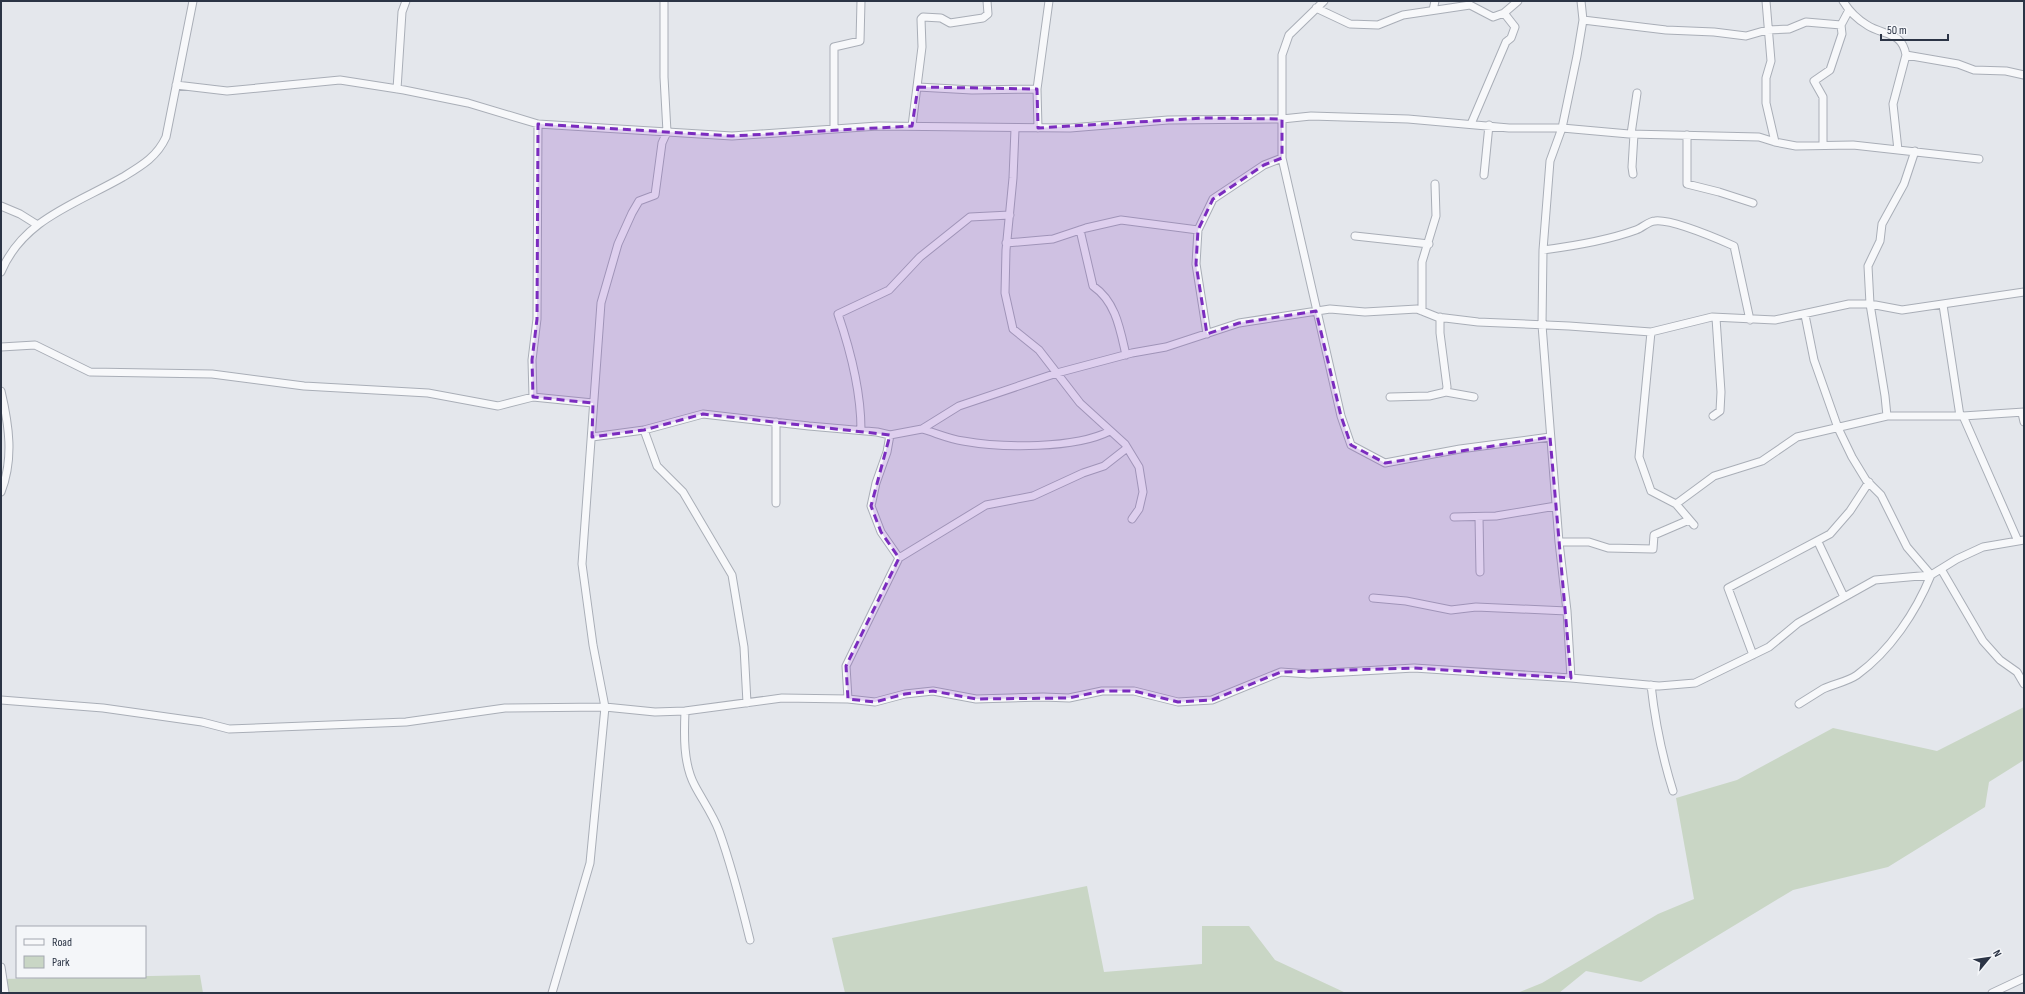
<svg xmlns="http://www.w3.org/2000/svg" width="2025" height="994" viewBox="0 0 2025 994" font-family="'Sofia Sans Condensed',sans-serif">
<style>
.green{fill:#c9d6c5}
.lines{fill:none;stroke-linecap:round;stroke-linejoin:round}
.street-casing{stroke:#a9aeb7;stroke-width:9}
.street{stroke:#f7f8fa;stroke-width:7}
.marked{fill:#7b2cbf;fill-opacity:0.2;stroke:#7b2cbf;stroke-width:3;stroke-dasharray:8 5;stroke-linejoin:round}
</style>
<rect width="100%" height="100%" fill="#e4e7ec"/>
<path class="green" d="M 2024,707 L 2024,760 L 1989,782 L 1985,807 L 1888,867 L 1793,890 L 1641,982 L 1586,971 L 1559,993 L 1517,993 L 1542,983 L 1658,914 L 1694,899 L 1676,798 L 1737,780 L 1833,728 L 1937,751 Z
M 1087,886 L 1104,972 L 1202,964 L 1202,926 L 1249,926 L 1275,960 L 1346,993 L 845,993 L 832,938 Z
M 200,975 L 203,993 L 1,993 L 1,979 Z"/>
<g class="lines">
<g class="street-casing">
<path id="street" d="M 1324,1 L 1289,35 L 1282,55 L 1282,158 L 1341,416 L 1351,445 L 1385,463 L 1460,449 L 1550,437
M 1766,1 L 1771,61 L 1766,78 L 1766,103 L 1775,142
M 1843,1 C 1849,11 1857,19 1867,25 C 1884,36 1902,31 1906,55 L 1958,64 L 1974,70 L 2006,71 L 2024,75
M 1316,8 L 1350,24 L 1378,25 L 1403,15 L 1470,5 L 1493,17 L 1504,13 L 1518,1
M 1433,10 L 1435,1
M 1583,20 L 1666,30 L 1714,32 L 1746,36 L 1767,30 L 1789,29 L 1806,22 L 1841,25 L 1849,10
M 176,85 L 227,91 L 340,80 L 404,90 L 468,103 L 538,124 L 732,136 L 878,126 L 1070,128 L 1168,120 L 1282,119 L 1311,116 L 1408,119 L 1509,128 L 1562,128 L 1629,134 L 1759,137 L 1775,142 L 1796,146 L 1853,145 L 1979,159
M 918,87 L 972,90 L 1037,89
M 397,89 L 402,12 L 406,1
M 1471,124 L 1506,42 L 1511,38 L 1515,27 L 1504,13
M 912,126 L 922,47 L 921,19 L 923,17 L 941,18 L 950,23 L 983,18 L 988,14 L 987,1
M 1038,128 L 1037,89 L 1049,1
M 834,129 L 834,47 L 860,41 L 861,1
M 1015,129 L 1013,178 L 1006,250 L 1005,293 L 1013,329 L 1039,350 L 1080,403 L 1125,444 L 1139,467 L 1143,492 L 1139,509 L 1132,519
M 1631,134 L 1637,93
M 1687,135 L 1687,184 L 1719,192 L 1753,203
M 1823,145 L 1823,97 L 1814,81 L 1830,70 L 1842,34 L 1841,25
M 1898,150 L 1893,104 L 1906,55
M 1633,174 L 1632,167 L 1634,134
M 1484,175 L 1489,125
M 1,206 L 20,214 L 36,224
M 1080,230 L 1093,286 C 1116,302 1120,329 1126,355
M 1355,236 L 1429,244
M 1006,243 L 1053,239 L 1086,228 L 1121,220 L 1198,230
M 1543,250 C 1574,246 1606,241 1636,230 C 1642,228 1649,221 1655,221 C 1671,219 1718,239 1734,246 L 1750,320
M 1,272 C 23,219 76,204 123,177 C 141,166 157,157 166,137 L 193,1
M 1943,305 L 1960,416
M 1422,311 L 1422,262 L 1436,216 L 1435,184
M 1805,315 L 1814,360 L 1838,428 L 1852,457 L 1866,480 L 1881,495 L 1907,547 L 1931,575
M 1651,332 L 1639,457 L 1651,491 L 1676,504 L 1714,476 L 1762,461 L 1797,437 L 1887,416 L 1963,416 L 2024,412
M 1207,334 L 1196,264 L 1198,230 L 1213,199 L 1264,165 L 1282,158
M 1,347 L 35,345 L 90,372 L 212,374 L 304,386 L 428,393 L 498,406 L 533,397 L 593,403
M 1,391 C 9,425 14,459 1,492
M 1446,392 L 1474,397
M 533,397 L 532,360 L 537,319 L 538,124
M 1390,397 L 1429,396 L 1446,392 L 1447,387 L 1440,333 L 1440,317
M 2022,413 L 2024,422
M 1713,416 L 1720,411 L 1721,392 L 1716,318
M 1887,416 L 1885,396 L 1870,304 L 1868,266 L 1880,241 L 1882,224 L 1904,184 L 1915,151
M 1963,416 L 2018,541
M 922,429 C 936,433 949,439 963,441 C 1002,448 1075,449 1110,431
M 644,430 L 657,466 L 683,492 L 732,575 L 744,647 L 747,703
M 861,430 C 861,391 851,352 838,314 L 889,290 L 920,257 L 970,217 L 1010,215
M 890,435 L 887,452 L 876,483 L 871,506 L 881,532 L 899,558
M 592,437 L 644,430 L 703,414 L 809,426 L 877,432 L 890,435 L 922,429 L 959,406 L 1057,373 L 1132,353 L 1166,347 L 1239,323 L 1330,309 L 1365,312 L 1417,309 L 1437,317 L 1478,322 L 1569,326 L 1651,332 L 1712,317 L 1775,320 L 1849,304 L 1870,304 L 1902,310 L 2024,292
M 776,503 L 776,422
M 1676,504 L 1694,525
M 1454,517 L 1496,516 L 1556,506
M 1479,517 L 1480,572
M 1559,542 L 1589,542 L 1608,548 L 1653,549 L 1654,535 L 1689,520
M 1818,542 L 1844,597
M 1941,569 L 1983,641 L 2000,660 L 2017,672 L 2024,684
M 1373,598 L 1406,601 L 1451,610 L 1476,607 L 1567,611
M 1753,655 L 1728,588 L 1830,534 L 1850,511 L 1869,482
M 1571,678 L 1567,611 L 1559,542 L 1542,325 L 1543,250 L 1550,161 L 1562,128 L 1577,56 L 1583,20 L 1581,1
M 1651,685 C 1655,721 1662,756 1673,791
M 848,699 L 846,666 L 899,558 L 986,505 L 1033,496 L 1083,473 L 1104,466 L 1127,448
M 1,700 L 103,708 L 202,722 L 229,729 L 406,722 L 505,708 L 605,707 L 655,712 L 685,711 L 782,698 L 848,699 L 875,702 L 905,694 L 933,691 L 976,699 L 1043,697 L 1069,698 L 1102,691 L 1134,691 L 1178,702 L 1212,700 L 1281,672 L 1309,674 L 1414,668 L 1571,678 L 1659,686 L 1695,683 L 1769,647 L 1798,623 L 1875,580 L 1931,575 L 1957,559 L 1983,547 L 2024,540
M 1799,704 C 1807,699 1815,694 1823,689 C 1833,684 1847,682 1857,675 C 1890,651 1916,612 1931,575
M 685,711 C 684,734 683,764 695,786 C 703,801 713,815 719,831 C 732,867 741,903 750,940
M 1,967 L 5,993
M 552,993 L 590,863 L 605,707 L 593,645 L 582,564 L 601,303 L 618,244 L 632,213 L 639,201 L 655,195 L 662,143 L 667,132 L 664,77 L 664,1
M 1992,993 L 2024,978"/>
</g>
<use href="#street" class="street"/>
</g>
<path class="marked" d="M 918,87 L 1037,89 L 1038,128 L 1204,118 L 1282,119 L 1282,158 L 1264,165 L 1213,199 L 1198,230 L 1196,264 L 1207,334 L 1239,323 L 1316,311 L 1341,416 L 1351,445 L 1385,463 L 1550,437 L 1571,678 L 1414,668 L 1281,672 L 1212,700 L 1178,702 L 1134,691 L 1102,691 L 1069,698 L 976,699 L 933,691 L 905,694 L 875,702 L 848,699 L 846,666 L 899,558 L 881,532 L 871,506 L 890,435 L 703,414 L 644,430 L 592,437 L 593,403 L 533,397 L 532,360 L 537,319 L 538,124 L 732,136 L 912,126 Z"/>
<rect width="2025" height="994" fill="none" stroke="#2b3445" stroke-width="4"/>
<rect x="16" y="926" width="130" height="52" fill="#f4f6f9" stroke="#a4a8b1"/>
<rect x="24" y="939" width="20" height="6" fill="#f7f8fa" stroke="#a4a8b1"/>
<text x="52" y="946" font-size="12" fill="#2b3445">Road</text>
<rect x="24" y="956" width="20" height="12" fill="#c9d6c5" stroke="#a4a8b1"/>
<text x="52" y="966" font-size="12" fill="#2b3445">Park</text>
<g transform="translate(1989 958) rotate(61)" stroke="#f4f6f9" stroke-width="3" paint-order="stroke">
<path d="M0-3L7 15L0 10L-7 15Z" fill="#2b3445"/>
<text y="-6" font-size="11" font-weight="bold" text-anchor="middle" fill="#2b3445">N</text>
</g>
<path d="M1881 34v6h67v-6" fill="none" stroke="#2b3445" stroke-width="2"/>
<text x="1887" y="34" font-size="12" fill="#2b3445" stroke="#f4f6f9" stroke-width="3" paint-order="stroke">50 m</text>
</svg>
